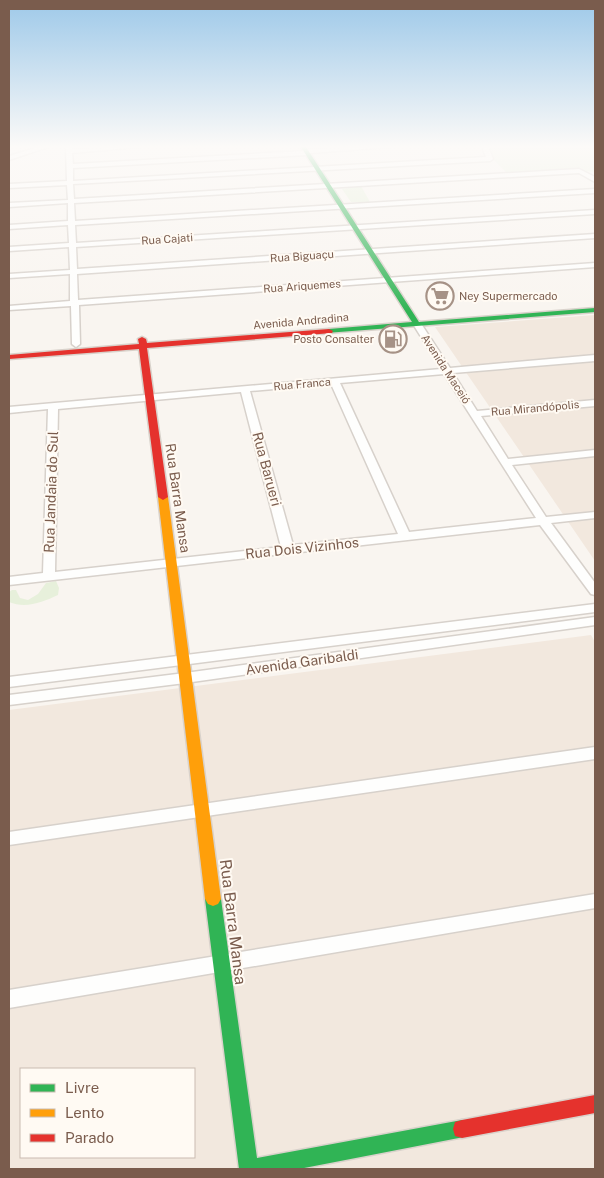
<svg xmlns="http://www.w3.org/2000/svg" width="604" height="1178" viewBox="0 0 604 1178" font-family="'Public Sans',sans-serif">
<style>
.residential{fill:#f2e8de;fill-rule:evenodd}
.green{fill:#e7f0db}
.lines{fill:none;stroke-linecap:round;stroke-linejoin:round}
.street-casing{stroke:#d7d1cb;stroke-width:3}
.fast-casing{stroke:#d9d2cb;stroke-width:3}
.slow-casing{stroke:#d9d2cb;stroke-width:3}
.jam-casing{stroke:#d9d2cb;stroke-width:3}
.street{fill:#fefefd;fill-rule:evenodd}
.fast{fill:#30b455;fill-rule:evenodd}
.slow{fill:#ff9f0a;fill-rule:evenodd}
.jam{fill:#e5322d;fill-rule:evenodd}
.labels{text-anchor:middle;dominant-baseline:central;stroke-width:4;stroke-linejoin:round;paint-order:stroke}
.far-street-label{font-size:11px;fill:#7a5c4d;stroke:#fffaf3}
.far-poi-label{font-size:11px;fill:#7a5c4d;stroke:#fffaf3;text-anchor:start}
.street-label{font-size:14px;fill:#7a5c4d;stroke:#fffaf3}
.near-street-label{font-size:16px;fill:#7a5c4d;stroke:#fffaf3}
</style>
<rect width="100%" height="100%" fill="#f9f5f0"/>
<path class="residential" d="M 595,315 L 595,561 L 435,327 Z
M 591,635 L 595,642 L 595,1169 L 9,1169 L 9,710 ZM 21,1069 L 194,1069 L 194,1157 L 21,1157 Z"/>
<path class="green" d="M 488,147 L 595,147 L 595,172 L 577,170 L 507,173 L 494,160 Z
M 361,186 L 370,202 L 351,202 L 342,189 Z
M 56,581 L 59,588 L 58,595 C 43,602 26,609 9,602 L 9,592 L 12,590 L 16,590 L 20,598 L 28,600 L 38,594 L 46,583 Z"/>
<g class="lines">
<g class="street-casing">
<path id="street" d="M 38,147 L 48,147 L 9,160 L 9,156 Z
M 66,147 L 72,147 L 72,149 L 139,147 L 72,153 L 73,164 L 303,151 L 306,149 L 391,147 L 310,153 L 307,155 L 73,168 L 73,181 L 486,157 L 482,147 L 488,147 L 493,159 L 490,161 L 73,184 L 74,199 L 579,169 L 595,177 L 595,182 L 579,173 L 74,203 L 75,221 L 595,189 L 595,193 L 75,225 L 76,243 L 595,210 L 595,214 L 76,247 L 77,269 L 595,234 L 595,238 L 77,274 L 78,300 L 595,263 L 595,267 L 79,305 L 80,344 L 76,347 L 72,344 L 71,306 L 9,310 L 9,306 L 70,301 L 70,274 L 9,278 L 9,274 L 70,270 L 69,247 L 9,251 L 9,247 L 69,243 L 68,225 L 9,229 L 9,225 L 68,221 L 68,203 L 9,207 L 9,203 L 68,200 L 67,185 L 9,188 L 9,184 L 67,181 Z
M 417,321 L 420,322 L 450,368 L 595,355 L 595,361 L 453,373 L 477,411 L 595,400 L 595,406 L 481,416 L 508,459 L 595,450 L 595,456 L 512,465 L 546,517 L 595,512 L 595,518 L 551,523 L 595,583 L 595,595 L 591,594 L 540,525 L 9,585 L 9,577 L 43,573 L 48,409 L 9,413 L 9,407 L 441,369 L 413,324 ZM 444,374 L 536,518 L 409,532 L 340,383 ZM 331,384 L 398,534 L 293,545 L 250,391 ZM 241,392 L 281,547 L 55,572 L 58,409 Z
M 595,604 L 595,612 L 9,687 L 9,677 Z
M 595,617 L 595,625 L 185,683 L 9,705 L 9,695 L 185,673 Z
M 595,747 L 595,759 L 9,845 L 9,832 Z
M 595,894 L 595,908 L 9,1008 L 9,990 Z"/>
</g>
<g class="fast-casing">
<path id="fast" d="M 301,147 L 306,147 L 419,322 L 595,308 L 595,312 L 326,333 L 325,331 L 329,329 L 412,322 Z
M 213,892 L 218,894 L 221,899 L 257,1158 L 462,1120 L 469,1122 L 471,1129 L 469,1136 L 299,1169 L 239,1169 L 205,899 L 208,894 Z"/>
</g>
<g class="slow-casing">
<path id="slow" d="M 163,494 L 168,497 L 221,899 L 218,904 L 213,906 L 208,904 L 205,899 L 158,497 Z"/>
</g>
<g class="jam-casing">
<path id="jam" d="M 329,329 L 333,331 L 332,333 L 147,348 L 168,497 L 163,500 L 158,497 L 139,349 L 9,359 L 9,355 L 139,344 L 138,339 L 142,337 L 146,339 L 147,343 Z
M 595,1095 L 595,1113 L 462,1138 L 455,1136 L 453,1129 L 455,1122 L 462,1120 Z"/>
</g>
<use href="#street" class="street"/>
<use href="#fast" class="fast"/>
<use href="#slow" class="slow"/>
<use href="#jam" class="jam"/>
</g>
<linearGradient id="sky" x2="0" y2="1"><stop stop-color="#9ec9e9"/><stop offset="0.47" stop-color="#fcfaf8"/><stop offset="1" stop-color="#fcfaf8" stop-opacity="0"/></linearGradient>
<rect width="604" height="312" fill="url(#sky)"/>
<defs>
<g id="supermarket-ring" transform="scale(1.4375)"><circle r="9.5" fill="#fffaf3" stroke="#a69286" stroke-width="1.5"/><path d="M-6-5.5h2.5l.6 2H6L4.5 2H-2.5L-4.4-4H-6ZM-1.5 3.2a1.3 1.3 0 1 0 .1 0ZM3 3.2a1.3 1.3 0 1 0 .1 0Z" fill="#a69286"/></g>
<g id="fuel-ring" transform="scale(1.4375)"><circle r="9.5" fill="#fffaf3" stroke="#a69286" stroke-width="1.5"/><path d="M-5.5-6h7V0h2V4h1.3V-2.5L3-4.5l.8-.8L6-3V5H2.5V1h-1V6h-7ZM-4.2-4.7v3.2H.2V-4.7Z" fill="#a69286"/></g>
</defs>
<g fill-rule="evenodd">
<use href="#supermarket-ring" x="440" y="296"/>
<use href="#fuel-ring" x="393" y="339"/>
</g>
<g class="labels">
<g class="far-street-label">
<text transform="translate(167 239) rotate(-4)">Rua Cajati</text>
<text transform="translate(302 256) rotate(-4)">Rua Biguaçu</text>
<text transform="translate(302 286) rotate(-4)">Rua Ariquemes</text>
<text transform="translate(301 321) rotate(-5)">Avenida Andradina</text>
<text transform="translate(446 369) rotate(57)">Avenida Maceió</text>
<text transform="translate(302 384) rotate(-5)">Rua Franca</text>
<text transform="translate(535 408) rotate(-5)">Rua Mirandópolis</text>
</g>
<g class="far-poi-label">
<text x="459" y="296">Ney Supermercado</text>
<text x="374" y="339" text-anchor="end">Posto Consalter</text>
</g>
<g class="street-label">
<text transform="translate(267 469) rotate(75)">Rua Barueri</text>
<text transform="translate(51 492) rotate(-88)">Rua Jandaia do Sul</text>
<text transform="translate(178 498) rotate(82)">Rua Barra Mansa</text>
<text transform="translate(302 548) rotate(-6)">Rua Dois Vizinhos</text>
<text transform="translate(302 662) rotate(-8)">Avenida Garibaldi</text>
</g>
<g class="near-street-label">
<text transform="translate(233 922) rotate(83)">Rua Barra Mansa</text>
</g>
</g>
<rect width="604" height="1178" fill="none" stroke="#7a5c4d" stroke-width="20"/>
<rect x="20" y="1068" width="175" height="90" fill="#fffaf3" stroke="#cabbb1"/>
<rect x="30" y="1084" width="25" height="8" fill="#30b455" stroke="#cabbb1"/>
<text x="65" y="1093" font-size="15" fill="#7a5c4d">Livre</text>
<rect x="30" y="1109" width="25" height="8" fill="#ff9f0a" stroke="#cabbb1"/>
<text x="65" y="1118" font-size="15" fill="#7a5c4d">Lento</text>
<rect x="30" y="1134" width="25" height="8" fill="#e5322d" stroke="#cabbb1"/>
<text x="65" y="1143" font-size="15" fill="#7a5c4d">Parado</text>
</svg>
